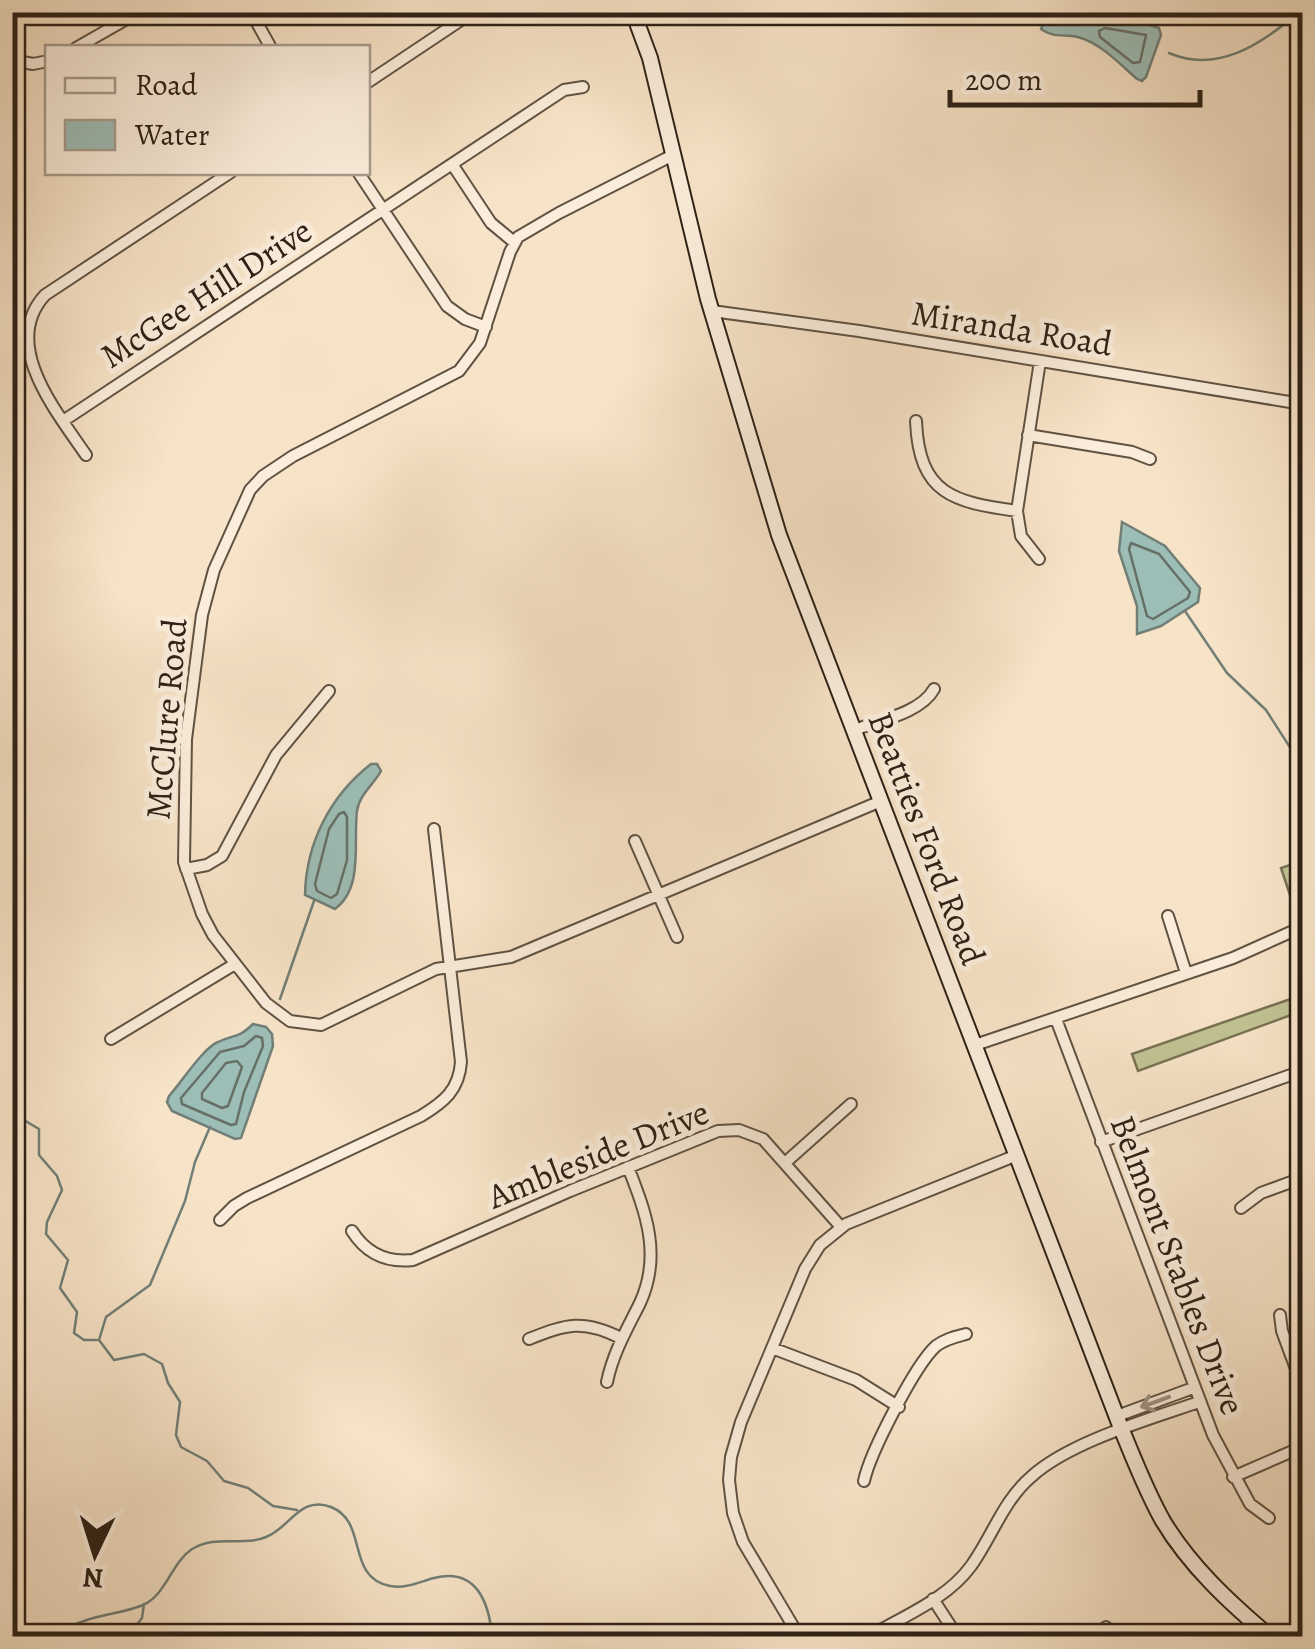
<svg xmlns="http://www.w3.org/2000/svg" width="1315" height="1649" viewBox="0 0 1315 1649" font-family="Alegreya,serif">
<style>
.green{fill:#c1c393;stroke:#787255;stroke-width:2.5}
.water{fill:#9dbeb7;stroke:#717f77;stroke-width:2.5}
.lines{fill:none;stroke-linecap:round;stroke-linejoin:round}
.shore{stroke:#667067;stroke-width:2.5}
.stream{stroke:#717f77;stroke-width:2.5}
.minor-casing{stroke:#605243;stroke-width:14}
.secondary-casing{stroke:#2e2117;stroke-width:18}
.minor{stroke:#faeddb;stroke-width:10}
.secondary{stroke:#faeddb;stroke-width:14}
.oneway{stroke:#9e9183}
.labels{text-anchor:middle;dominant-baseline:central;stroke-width:10;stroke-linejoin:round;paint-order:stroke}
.street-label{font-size:35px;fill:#2e2117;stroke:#faeddb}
</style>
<rect width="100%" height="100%" fill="#f7e3c7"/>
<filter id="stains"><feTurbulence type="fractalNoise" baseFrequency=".002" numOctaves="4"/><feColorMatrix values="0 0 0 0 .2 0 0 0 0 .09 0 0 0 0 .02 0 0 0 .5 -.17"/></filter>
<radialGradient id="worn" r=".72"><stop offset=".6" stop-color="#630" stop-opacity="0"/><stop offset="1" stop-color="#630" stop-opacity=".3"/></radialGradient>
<path class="green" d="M 1302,861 L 1302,914 L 1297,916 L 1281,868 Z
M 1302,995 L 1302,1011 L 1138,1071 L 1132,1054 Z"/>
<path class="water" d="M 1062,18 L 1136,21 L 1159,28 L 1161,35 L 1146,77 L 1142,81 L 1137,79 C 1121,65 1101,44 1081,38 C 1066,33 1054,39 1041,29 L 1044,21 Z
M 1122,522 L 1165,546 L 1200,588 L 1198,602 L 1161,626 L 1137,634 L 1137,606 L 1119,551 Z
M 371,764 L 377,764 L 381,771 C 374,784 359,795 357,811 C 353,842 364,888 335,909 L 305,895 C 306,843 330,796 371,764 Z
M 253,1024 L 266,1027 L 272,1034 L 273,1046 L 241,1138 L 235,1139 L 172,1111 L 167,1102 L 169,1096 C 181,1083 203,1048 218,1042 C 234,1034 238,1039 253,1024 Z"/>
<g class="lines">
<path class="shore" d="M 1105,28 L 1146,35 L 1140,62 L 1133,63 L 1100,37 L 1099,31 Z
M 1131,543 L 1159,554 L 1190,592 L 1188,598 L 1153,619 L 1147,616 L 1129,549 Z
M 344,812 L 347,817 L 347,860 L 337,894 L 331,898 L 317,891 L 315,884 L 329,829 L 339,814 Z
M 256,1036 L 262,1038 L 263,1046 L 244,1092 L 236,1124 L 231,1125 L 182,1104 L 181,1098 L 220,1052 L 244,1046 Z
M 237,1061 L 242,1067 L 228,1106 L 222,1108 L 202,1099 L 202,1093 L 226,1063 Z"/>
<path class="stream" d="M 1169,53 C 1217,74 1262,44 1299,12
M 1185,611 L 1227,673 L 1266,710 L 1302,766
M 280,999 L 314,901
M 12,1113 L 39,1129 L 39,1155 L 57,1176 L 62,1190 L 47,1222 L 46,1234 L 68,1260 L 60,1288 L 77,1312 L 74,1333 L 84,1340 L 97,1340
M 210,1127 L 195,1162 L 185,1201 L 150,1285 L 106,1317 L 99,1340 L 114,1360 L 144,1354 L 162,1364 L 168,1383 L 180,1402 L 176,1435 L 181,1447 L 207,1461 L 224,1481 L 248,1488 L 273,1506 L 297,1510
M 49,1636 C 61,1631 72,1625 84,1621 C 103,1614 124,1613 143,1605 C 167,1594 171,1563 192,1549 C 216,1534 242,1547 266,1537 C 290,1528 300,1495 331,1507 C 369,1522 345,1577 390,1586 C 406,1589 419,1582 434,1578 C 476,1567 489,1602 492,1636
M 128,1636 L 142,1618 L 144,1604"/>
<g class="minor-casing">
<path id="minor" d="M 251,12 L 271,48
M 76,48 L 139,12
M 12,60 L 33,64 L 48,61
M 368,82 L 473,12
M 673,155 L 559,213 L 518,237 L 510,252 L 480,343 L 459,371 L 293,456 L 263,476 L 250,490 L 214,570 L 202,615 L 186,739 L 184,862 L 202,914 L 213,935 L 266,1003 L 290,1021 L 321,1025 L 436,969 L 511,957 L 881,801
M 452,164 L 491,223 L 514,242
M 358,172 L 447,306 L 465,319 L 486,327
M 712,311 L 859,331 L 1302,404
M 63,421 L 564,90 L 583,87
M 916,421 C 919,495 954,502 1017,511
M 1028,435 L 1132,452 L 1150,459
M 86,455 C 56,411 0,344 45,295 L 231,172
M 1039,559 L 1021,536 L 1017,511 L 1040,361
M 854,730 C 878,721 921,713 934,689
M 635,841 L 677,937
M 186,869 L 207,865 L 222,856 L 276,755 L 329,691
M 1168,916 L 1186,973
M 1056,1019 L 1213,1435 L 1250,1504 L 1269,1518
M 111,1039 L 235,964
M 975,1045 L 1233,958 L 1302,927
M 1101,1142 L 1302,1071
M 786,1162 L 851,1104
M 1241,1208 L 1261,1193 L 1302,1178
M 220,1220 L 234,1206 L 247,1198 L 421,1116 C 444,1102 459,1090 461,1062 L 434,829
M 352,1231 C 366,1253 386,1263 413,1260 L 570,1191 L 718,1131 L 739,1130 L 763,1139 L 841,1227
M 1280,1315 L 1282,1331 L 1302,1385
M 529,1339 C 567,1324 583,1319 621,1338
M 772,1348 L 856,1380 L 899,1407
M 607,1382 C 613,1353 627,1329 640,1303 C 662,1255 646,1213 628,1167
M 1117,1416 L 1193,1388
M 1233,1477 L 1302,1447
M 864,1481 C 870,1453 915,1365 936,1346 C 945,1339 955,1337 966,1334
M 933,1599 L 957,1636
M 799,1636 L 743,1542 L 733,1513 L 729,1480 L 731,1457 L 741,1422 L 805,1269 L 820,1245 L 846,1224 L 1017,1155
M 870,1636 C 904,1616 947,1599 971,1566 C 992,1537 1003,1501 1031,1477 C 1069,1442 1150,1419 1199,1402
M 1098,1636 L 1106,1627"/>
</g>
<g class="secondary-casing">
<path id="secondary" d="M 633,12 L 650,58 L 708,299 L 779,535 L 1121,1428 C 1134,1459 1146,1491 1163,1521 C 1190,1566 1229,1602 1269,1636"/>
</g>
<use href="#minor" class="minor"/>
<use href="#secondary" class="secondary"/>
</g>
<defs><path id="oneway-shaft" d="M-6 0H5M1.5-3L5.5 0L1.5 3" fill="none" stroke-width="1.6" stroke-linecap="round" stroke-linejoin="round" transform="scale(2.5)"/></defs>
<use class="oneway" href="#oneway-shaft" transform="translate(1155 1402) rotate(160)"/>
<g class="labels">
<g class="street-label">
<text transform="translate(206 293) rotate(-33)">McGee Hill Drive</text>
<text transform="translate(1012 328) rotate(9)">Miranda Road</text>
<text transform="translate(166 719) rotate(-85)">McClure Road</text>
<text transform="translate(927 838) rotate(69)">Beatties Ford Road</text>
<text transform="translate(598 1154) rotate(-22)">Ambleside Drive</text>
<text transform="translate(1178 1265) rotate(69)">Belmont Stables Drive</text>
</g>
</g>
<rect width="1315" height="1649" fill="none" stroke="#f7e3c7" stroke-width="50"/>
<rect x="15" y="15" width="1285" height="1619" fill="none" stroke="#2e2117" stroke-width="5"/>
<rect x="25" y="25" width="1265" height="1599" fill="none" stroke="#2e2117" stroke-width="2.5"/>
<rect x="45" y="45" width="325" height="130" fill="#faeddb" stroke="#a89b8d" stroke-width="2.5"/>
<rect x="65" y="78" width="50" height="15" fill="#faeddb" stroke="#a89b8d" stroke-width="2.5"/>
<text x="135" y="95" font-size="30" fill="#2e2117">Road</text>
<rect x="65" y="120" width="50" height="30" fill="#9dbeb7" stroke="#a89b8d" stroke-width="2.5"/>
<text x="135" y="145" font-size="30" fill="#2e2117">Water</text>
<g transform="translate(95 1554) rotate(184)" stroke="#faeddb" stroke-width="8" paint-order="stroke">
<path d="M0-8L18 38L0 25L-18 38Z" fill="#2e2117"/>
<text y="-15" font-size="28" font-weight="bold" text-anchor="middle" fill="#2e2117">N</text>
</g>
<path d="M950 90v15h250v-15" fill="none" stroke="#2e2117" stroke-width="5"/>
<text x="965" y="90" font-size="30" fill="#2e2117" stroke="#faeddb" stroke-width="8" paint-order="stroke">200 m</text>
<rect width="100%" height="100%" filter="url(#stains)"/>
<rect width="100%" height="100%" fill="url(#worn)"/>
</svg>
